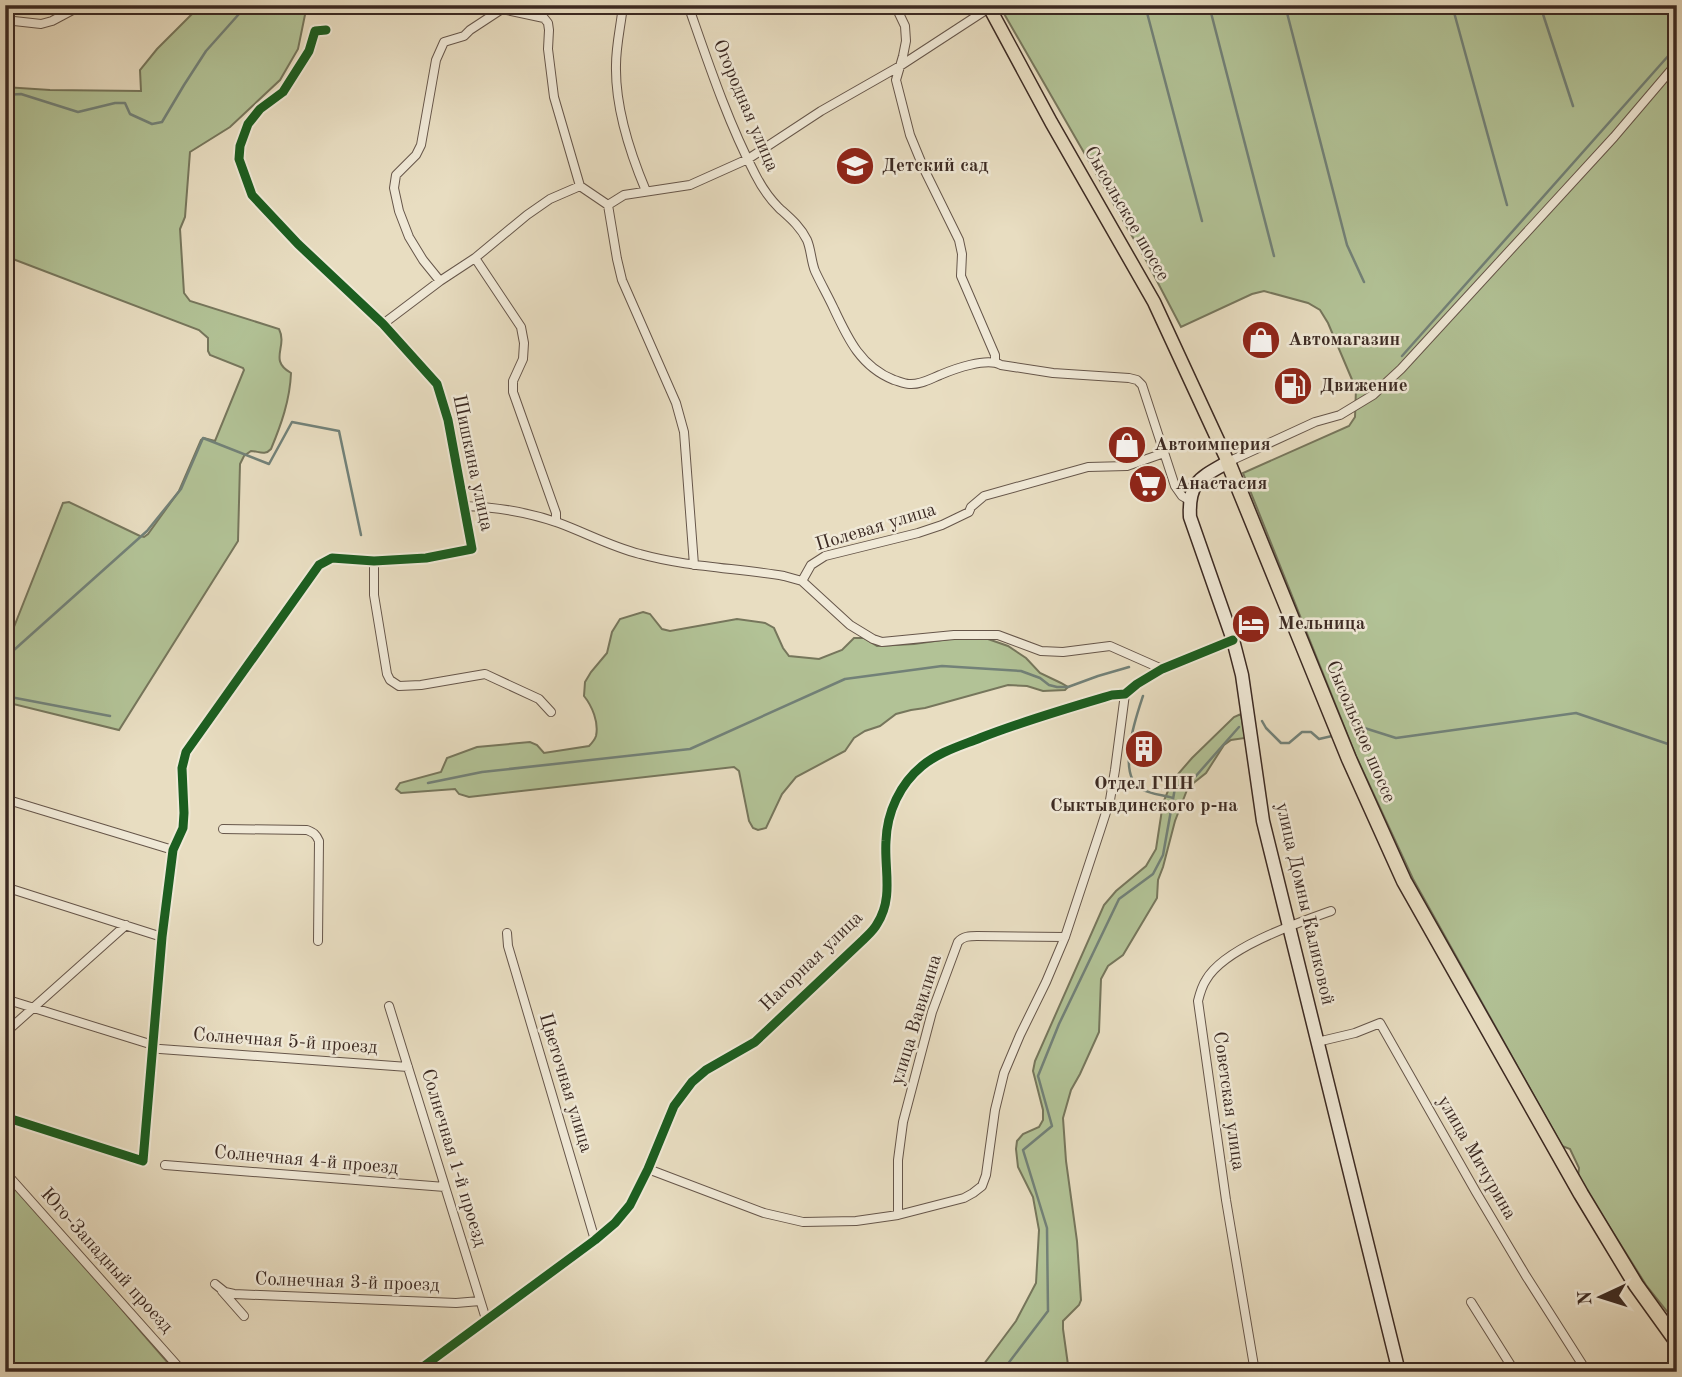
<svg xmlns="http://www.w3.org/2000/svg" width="1682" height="1377" viewBox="0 0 1682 1377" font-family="'Old Standard TT',serif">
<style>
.green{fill:#b2c296;stroke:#76765c;stroke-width:2}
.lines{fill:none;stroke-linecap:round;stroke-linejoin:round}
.stream{stroke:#728178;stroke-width:2.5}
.minor-casing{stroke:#66564a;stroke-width:10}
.secondary-casing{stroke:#3b2922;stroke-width:15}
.primary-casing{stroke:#3b2922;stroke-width:15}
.trunk-casing{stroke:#3b2922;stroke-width:17}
.minor{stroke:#f0e9d7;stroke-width:8}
.secondary{stroke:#f0e9d7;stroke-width:12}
.primary{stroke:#e8ddc1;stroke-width:12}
.trunk{stroke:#e8ddc1;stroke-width:14}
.cycleway-casing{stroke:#f0e9d7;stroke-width:13}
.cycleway{stroke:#1b5e20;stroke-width:9}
.labels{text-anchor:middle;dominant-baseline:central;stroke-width:5;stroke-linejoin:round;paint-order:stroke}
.street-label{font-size:19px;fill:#3b2922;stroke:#f0e9d7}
.poi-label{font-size:19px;font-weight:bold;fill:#3b2922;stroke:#f0e9d7;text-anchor:start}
</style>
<rect width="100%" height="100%" fill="#e8ddc1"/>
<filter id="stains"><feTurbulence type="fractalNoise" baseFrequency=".00286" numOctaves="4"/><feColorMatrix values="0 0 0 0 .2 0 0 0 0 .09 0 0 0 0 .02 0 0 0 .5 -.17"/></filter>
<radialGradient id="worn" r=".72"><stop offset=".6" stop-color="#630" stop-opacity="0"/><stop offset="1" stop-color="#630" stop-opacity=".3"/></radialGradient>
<path class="green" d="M 201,5 L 307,5 L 298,49 L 280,80 L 230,127 L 190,152 L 185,217 L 180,229 L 184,293 L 190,301 L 279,329 C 288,347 268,360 291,373 C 290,400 281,425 271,449 C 265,456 258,451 251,451 L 244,456 L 240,464 L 238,541 L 119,730 L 5,702 L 5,643 L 8,642 L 63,503 L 69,502 L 140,536 L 144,537 L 148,534 L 179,491 L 201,440 L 204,438 L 215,441 L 244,370 L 243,368 L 210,355 L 208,351 L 208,338 L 199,330 L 5,256 L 5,87 L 50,90 L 141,91 L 140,70 L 157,49 Z
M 999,5 L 1677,5 L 1677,1324 L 1646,1285 L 1578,1177 L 1579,1168 L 1570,1149 L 1562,1146 L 1413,879 L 1356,756 L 1243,473 L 1349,426 L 1355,417 L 1356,389 L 1328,323 L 1320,310 L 1308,303 L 1264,291 L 1252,294 L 1181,327 L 1147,262 Z
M 643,612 L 650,614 L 662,629 L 670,631 L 737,619 L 765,623 L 774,628 L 783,648 L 789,656 L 819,659 L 842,650 L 854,638 L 864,638 L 877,646 L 914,644 L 963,637 L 988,639 L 1008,646 L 1026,658 L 1040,673 L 1061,683 L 1068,687 L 1065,690 L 1043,691 L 1027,686 L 1008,685 L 925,708 L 911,710 L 896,714 L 880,726 L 865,731 L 854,738 L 845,751 L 796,777 L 782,794 L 766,828 L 758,830 L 753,828 L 749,821 L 739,771 L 734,767 L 469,797 L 459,794 L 455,789 L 401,793 L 396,789 L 400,783 L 441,772 L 447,758 L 477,747 L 530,742 L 537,745 L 544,753 L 589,746 C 591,744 595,739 596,736 C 599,722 592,706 584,696 L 585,682 L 591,672 L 607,653 L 612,632 L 620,619 Z
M 1241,714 L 1245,738 L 1231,740 L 1224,745 L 1206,773 L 1191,785 L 1187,790 L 1175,821 L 1163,867 L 1158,880 L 1157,898 L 1123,955 L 1108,966 L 1101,979 L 1099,1032 L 1080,1074 L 1071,1090 L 1063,1118 L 1066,1161 L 1077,1241 L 1081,1300 L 1079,1305 L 1063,1321 L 1063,1329 L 1069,1372 L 978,1372 L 1016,1321 L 1036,1283 L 1039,1230 L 1033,1197 L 1018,1167 L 1016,1149 L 1017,1141 L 1023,1134 L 1039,1127 L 1043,1120 L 1043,1110 L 1033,1071 L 1035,1061 L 1104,905 L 1116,891 L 1146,866 L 1156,849 L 1163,803 L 1172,781 L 1192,758 L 1234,717 Z
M 5,1172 L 143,1334 L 176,1372 L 5,1372 Z"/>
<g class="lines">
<path class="stream" d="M 1145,5 L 1202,221
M 1209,5 L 1274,256
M 1285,5 L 1347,245 L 1364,282
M 1452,5 L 1507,205
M 1540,5 L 1573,106
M 5,95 L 21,94 L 78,112 L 115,103 L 125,103 L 130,114 L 152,124 L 162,122 L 184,85 L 206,51 L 247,5
M 1402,356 L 1677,46
M 5,658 L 147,531 L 181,489 L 203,438 L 269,464 L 292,422 L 339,431 L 361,535
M 5,696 L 110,716
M 1143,696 C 1136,717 1116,774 1141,789 C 1150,794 1163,795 1173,798
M 1262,721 L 1266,728 L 1281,743 L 1289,743 L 1302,732 L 1311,732 L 1319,739 L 1332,736
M 1355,725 L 1396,738 L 1576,713 L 1677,747
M 428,783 L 482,772 L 690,749 L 845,679 L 942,666 L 1021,671 L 1040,678 L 1049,685 L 1057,687 L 1068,687 L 1098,676 L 1129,667
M 1004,1372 L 1004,1369 L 1048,1311 L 1047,1228 L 1023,1150 L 1052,1126 L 1038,1076 L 1059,1024 L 1119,899 L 1153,874 L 1163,855 L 1175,788 L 1195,777 L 1239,727"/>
<g class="minor-casing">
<path id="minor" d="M 623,5 C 621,25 616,45 616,65 C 615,107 630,153 646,191
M 688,5 C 708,62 727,120 755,174 C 761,186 769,198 779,208 C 790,218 800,226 807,240 C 811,249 811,261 815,271 C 821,284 828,296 834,309 C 848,339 861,367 894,380 C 898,381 905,384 909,384 C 920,385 930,379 940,375 C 954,369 987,357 1001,365 L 1053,373 L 1129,378 L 1137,380 L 1142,385 L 1175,486 L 1182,496 L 1189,500
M 895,5 L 905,26 L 906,41 L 903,56 L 896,80 L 910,135 L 924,169 L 959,240 L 962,254 L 961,276 L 995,355 L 995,362
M 5,20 L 41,24 L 52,21 L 82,5
M 608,205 L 624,195 L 690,185 L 748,159 L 821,111 L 900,66 L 989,8
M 608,205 L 617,259 L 622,280 L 676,403 L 684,432 L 694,565
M 475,258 L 521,327 L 524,343 L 523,359 L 513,381 L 513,392 L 556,513 L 556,522
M 440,281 L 423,260 L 409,237 L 399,211 L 394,188 L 396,175 L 416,155 L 421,145 L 436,60 L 444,42 L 464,36 L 470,30 L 502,9 L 544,18 L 548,23 L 549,30 L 548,49 L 554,97 L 580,186
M 383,324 L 440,281 L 475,258 L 527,215 L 550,199 L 580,186 L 608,205
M 1228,462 L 1315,422 L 1340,415 L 1373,395 L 1401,369 L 1614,137 L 1677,63
M 464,506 C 496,507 528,512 559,523 C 586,533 612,547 640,554 C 687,567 736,568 784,576 L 802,581 L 850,625 L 873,639 L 882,642 L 954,635 L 998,635 L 1041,651 L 1063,652 L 1110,646 L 1162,669
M 374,561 L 374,595 L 387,674 L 390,680 L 399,686 L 421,685 L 485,674 L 539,699 L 551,712
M 802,581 L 811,565 L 825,556 L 918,533 L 942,525 L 969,512 L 971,507 L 984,496 L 1088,467 L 1127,466 L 1164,453
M 5,799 L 173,850
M 223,829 L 307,830 C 314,833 316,834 319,841 L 318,941
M 5,887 L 162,937
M 507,933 L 508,946 L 595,1240
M 5,999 L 153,1045
M 389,1006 L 486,1319
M 5,1033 L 126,925
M 1317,1042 L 1355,1033 L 1380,1023 L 1476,1192 L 1526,1276 L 1582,1364 L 1572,1372
M 160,1049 L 408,1067
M 5,1117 L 143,1161 L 162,937 L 173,850 L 183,828 L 184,813 L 182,768 L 186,752 L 319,565 L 332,558 L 374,561 L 426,558 L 472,549 L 448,420 L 437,384 L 383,324 L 298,244 L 252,195 L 239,159 L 240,146 L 248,124 L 260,109 L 283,92 L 309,51 L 315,31 L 326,30
M 165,1165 L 445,1187
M 648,1169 L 764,1213 L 803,1222 L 856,1221 L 898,1215 L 964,1198 L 973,1193 L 982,1186 L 986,1175 L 995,1110 L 1004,1073 L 1020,1035 L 1046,982 L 1065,937 L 1100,831 L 1110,800 L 1115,770 L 1125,694
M 5,1172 L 183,1372
M 898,1215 L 898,1160 L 903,1122 L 932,1012 L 958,942 C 963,936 970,936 977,936 L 1065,937
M 215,1284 L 225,1292 L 234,1294 L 456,1303 L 480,1301
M 222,1291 L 244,1316
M 1471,1302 L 1515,1372
M 416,1372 L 595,1240 L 615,1223 L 630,1205 L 648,1169 L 674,1106 L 692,1082 L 706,1070 L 755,1042 L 863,940 C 868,935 874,930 877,924 C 894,898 884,869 886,841 C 887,812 900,784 922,766 C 939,752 960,746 980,738 C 1023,721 1068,708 1112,695 L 1125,694 L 1137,684 L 1162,669 L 1233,640
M 1255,1372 L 1226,1200 L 1198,1001 C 1200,993 1202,986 1206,980 C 1224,948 1297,923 1331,911"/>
</g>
<g class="secondary-casing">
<path id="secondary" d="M 1228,462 C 1200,478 1188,482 1190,517 L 1233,640 L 1242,675 L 1263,821 L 1399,1372"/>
</g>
<g class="primary-casing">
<path id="primary" d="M 988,5 L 1051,122 L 1154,302 L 1228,462"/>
</g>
<g class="trunk-casing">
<path id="trunk" d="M 1228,462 L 1349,759 L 1404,881 L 1581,1194 L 1636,1285 L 1677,1342"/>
</g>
<use href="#minor" class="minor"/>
<use href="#secondary" class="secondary"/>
<use href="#primary" class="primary"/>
<use href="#trunk" class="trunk"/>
<g class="cycleway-casing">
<path id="cycleway" d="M 5,1117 L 143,1161 L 162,937 L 173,850 L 183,828 L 184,813 L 182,768 L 186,752 L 319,565 L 332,558 L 374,561 L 426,558 L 472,549 L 448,420 L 437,384 L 383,324 L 298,244 L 252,195 L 239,159 L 240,146 L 248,124 L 260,109 L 283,92 L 309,51 L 315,31 L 326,30
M 416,1372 L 595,1240 L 615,1223 L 630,1205 L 648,1169 L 674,1106 L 692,1082 L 706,1070 L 755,1042 L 863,940 C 868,935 874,930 877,924 C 894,898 884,869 886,841 C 887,812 900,784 922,766 C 939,752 960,746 980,738 C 1023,721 1068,708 1112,695 L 1125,694 L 1137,684 L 1162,669 L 1233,640"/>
</g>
<use href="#cycleway" class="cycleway"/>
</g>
<defs>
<g id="school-disc" transform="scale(2.0125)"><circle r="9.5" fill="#8f2418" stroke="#f0e9d7"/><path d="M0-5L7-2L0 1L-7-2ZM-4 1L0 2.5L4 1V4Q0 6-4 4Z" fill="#fff"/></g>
<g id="shop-disc" transform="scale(2.0125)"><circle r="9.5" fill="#8f2418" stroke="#f0e9d7"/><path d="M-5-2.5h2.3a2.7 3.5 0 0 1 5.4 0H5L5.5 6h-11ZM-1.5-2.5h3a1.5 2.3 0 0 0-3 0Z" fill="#fff"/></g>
<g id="fuel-disc" transform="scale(2.0125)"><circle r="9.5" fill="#8f2418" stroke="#f0e9d7"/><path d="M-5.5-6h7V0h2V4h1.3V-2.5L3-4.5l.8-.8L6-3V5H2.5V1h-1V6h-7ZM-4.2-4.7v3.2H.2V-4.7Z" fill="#fff"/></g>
<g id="supermarket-disc" transform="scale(2.0125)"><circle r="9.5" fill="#8f2418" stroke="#f0e9d7"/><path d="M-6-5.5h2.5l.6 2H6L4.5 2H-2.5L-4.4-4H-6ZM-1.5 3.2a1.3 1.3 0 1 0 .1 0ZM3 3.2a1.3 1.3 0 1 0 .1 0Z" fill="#fff"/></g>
<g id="hotel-disc" transform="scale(2.0125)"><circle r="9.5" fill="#8f2418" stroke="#f0e9d7"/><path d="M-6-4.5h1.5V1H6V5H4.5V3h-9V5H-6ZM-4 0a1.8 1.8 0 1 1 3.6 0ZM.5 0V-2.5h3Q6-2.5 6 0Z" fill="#fff"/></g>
<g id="building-disc" transform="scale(2.0125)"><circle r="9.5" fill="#8f2418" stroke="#f0e9d7"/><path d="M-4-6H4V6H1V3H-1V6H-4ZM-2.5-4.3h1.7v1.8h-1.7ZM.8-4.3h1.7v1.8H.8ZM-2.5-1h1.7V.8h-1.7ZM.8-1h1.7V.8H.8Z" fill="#fff"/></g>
</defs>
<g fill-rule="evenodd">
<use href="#school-disc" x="855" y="166"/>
<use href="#shop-disc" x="1261" y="340"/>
<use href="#fuel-disc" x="1293" y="386"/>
<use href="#shop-disc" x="1127" y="445"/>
<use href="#supermarket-disc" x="1148" y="484"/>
<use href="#hotel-disc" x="1251" y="624"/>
<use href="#building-disc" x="1144" y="749"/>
</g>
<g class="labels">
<g class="street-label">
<text transform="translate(745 106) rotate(67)">Огородная улица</text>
<text transform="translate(1126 214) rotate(60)">Сысольское шоссе</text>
<text transform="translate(472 463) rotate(78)">Шишкина улица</text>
<text transform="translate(876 528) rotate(-17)">Полевая улица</text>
<text transform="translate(1360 732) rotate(67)">Сысольское шоссе</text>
<text transform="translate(1304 904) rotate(77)">улица Домны Каликовой</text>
<text transform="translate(812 962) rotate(-44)">Нагорная улица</text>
<text transform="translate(917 1020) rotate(-73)">улица Вавилина</text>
<text transform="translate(285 1042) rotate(4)">Солнечная 5-й проезд</text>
<text transform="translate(565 1083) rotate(73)">Цветочная улица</text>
<text transform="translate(1228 1101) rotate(82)">Советская улица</text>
<text transform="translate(453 1158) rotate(73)">Солнечная 1-й проезд</text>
<text transform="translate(1476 1158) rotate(60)">улица Мичурина</text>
<text transform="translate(306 1161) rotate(5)">Солнечная 4-й проезд</text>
<text transform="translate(106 1261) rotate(48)">Юго-Западный проезд</text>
<text transform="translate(347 1283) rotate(2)">Солнечная 3-й проезд</text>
</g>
<g class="poi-label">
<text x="882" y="166">Детский сад</text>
<text x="1288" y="340">Автомагазин</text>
<text x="1320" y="386">Движение</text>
<text x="1154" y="445">Автоимперия</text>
<text x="1175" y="484">Анастасия</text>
<text x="1278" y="624">Мельница</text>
<text x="1144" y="784" text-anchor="middle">Отдел ГПН<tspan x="1144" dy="22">Сыктывдинского р-на</tspan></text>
</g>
</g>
<rect width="1682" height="1377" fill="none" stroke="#e8ddc1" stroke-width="28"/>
<rect x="7" y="7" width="1668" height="1363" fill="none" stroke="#3b2922" stroke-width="3.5"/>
<rect x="14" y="14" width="1654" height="1349" fill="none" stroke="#3b2922" stroke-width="2"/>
<g transform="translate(1601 1297) rotate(266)" stroke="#f0e9d7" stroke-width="5" paint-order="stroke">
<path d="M0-5L12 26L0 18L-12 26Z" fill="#3b2922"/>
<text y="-10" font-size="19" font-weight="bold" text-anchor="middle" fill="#3b2922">N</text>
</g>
<rect width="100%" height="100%" filter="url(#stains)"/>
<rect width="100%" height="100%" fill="url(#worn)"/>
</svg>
